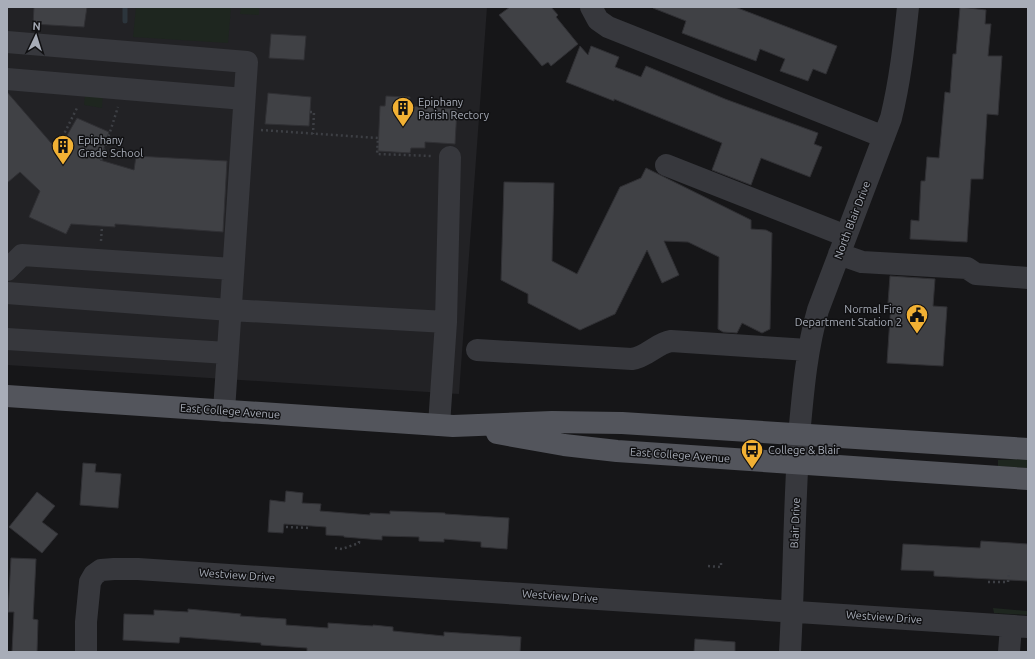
<svg xmlns="http://www.w3.org/2000/svg" width="1035" height="659" viewBox="0 0 1035 659" font-family="Ubuntu,sans-serif">
<style>
.built{fill:#222225}
.green{fill:#1e261f}
.lines{fill:none;stroke-linecap:round;stroke-linejoin:round}
.stream{stroke:#2c353c;stroke-width:5}
.building{fill:#404145;stroke:#303034}
.path{stroke:#3d3f44;stroke-width:2.5;stroke-dasharray:2 3;stroke-linecap:butt}
.minor{stroke:#37383d;stroke-width:22}
.major{stroke:#53555c;stroke-width:22}
.labels{text-anchor:middle;dominant-baseline:central;stroke-width:3;stroke-linejoin:round;paint-order:stroke}
.poi-label{font-size:11px;fill:#a8adb8;stroke:#111113;text-anchor:start}
.street-label{font-size:11px;fill:#a8adb8;stroke:#111113}
</style>
<rect width="100%" height="100%" fill="#161618"/>
<path class="built" d="M 7,7 L 487,7 L 459,394 L 7,365 Z"/>
<path class="green" d="M 136,7 L 231,7 L 228,43 L 133,37 Z
M 241,7 L 259,7 L 259,15 L 240,14 Z
M 86,87 L 103,89 L 102,108 L 84,105 Z
M 1028,459 L 1028,468 L 998,466 L 998,460 Z
M 993,608 L 1028,611 L 1028,615 L 994,613 Z"/>
<g class="lines">
<path class="stream" d="M 125,21 L 125,7"/>
</g>
<path class="building" d="M 34,7 L 87,7 L 84,27 L 33,24 Z
M 510,7 L 551,7 L 558,15 L 556,17 L 578,44 L 551,66 L 548,62 L 542,66 L 499,15 Z
M 653,7 L 735,7 L 837,46 L 826,74 L 813,69 L 808,81 L 780,71 L 785,59 L 760,49 L 756,61 L 682,33 L 686,21 L 653,8 Z
M 960,7 L 986,10 L 985,24 L 991,24 L 988,56 L 1002,56 L 998,115 L 987,114 L 983,179 L 971,179 L 967,242 L 910,239 L 911,220 L 919,221 L 921,181 L 925,181 L 927,157 L 939,158 L 945,92 L 950,93 L 953,54 L 956,54 Z
M 271,34 L 306,36 L 304,60 L 269,58 Z
M 580,46 L 588,55 L 591,46 L 619,57 L 615,67 L 641,77 L 646,66 L 725,99 L 818,133 L 814,144 L 822,147 L 810,177 L 761,158 L 751,185 L 712,170 L 722,143 L 614,99 L 614,101 L 566,82 Z
M 7,92 L 58,151 L 77,118 L 109,132 L 100,160 L 134,170 L 136,156 L 227,161 L 223,232 L 115,224 L 115,227 L 71,224 L 66,234 L 29,217 L 40,191 L 20,172 L 7,183 Z
M 268,93 L 311,97 L 309,126 L 265,124 Z
M 386,96 L 410,97 L 409,106 L 457,109 L 455,144 L 425,142 L 425,148 L 411,148 L 410,153 L 378,151 L 380,106 L 385,106 Z
M 646,168 L 751,220 L 751,229 L 766,230 L 772,233 L 770,329 L 762,333 L 742,323 L 737,333 L 723,332 L 718,329 L 719,257 L 688,242 L 664,241 L 679,275 L 662,283 L 647,250 L 615,314 L 580,330 L 528,303 L 528,294 L 501,280 L 504,182 L 554,183 L 552,261 L 577,274 L 620,187 L 641,178 Z
M 890,276 L 935,279 L 933,306 L 947,307 L 943,366 L 887,363 L 891,303 L 888,303 Z
M 83,463 L 96,464 L 95,472 L 121,474 L 118,508 L 80,505 Z
M 286,491 L 303,493 L 302,503 L 321,504 L 320,511 L 370,515 L 370,513 L 390,514 L 390,511 L 445,513 L 445,514 L 509,518 L 507,549 L 481,547 L 481,542 L 444,539 L 444,542 L 419,541 L 419,537 L 382,536 L 382,540 L 344,537 L 344,536 L 326,535 L 326,527 L 284,524 L 283,533 L 268,532 L 270,500 L 285,502 Z
M 37,492 L 55,506 L 42,522 L 58,534 L 42,553 L 9,527 Z
M 981,541 L 1028,544 L 1028,581 L 934,576 L 934,571 L 901,570 L 903,544 L 980,548 Z
M 11,558 L 36,559 L 33,619 L 38,620 L 37,652 L 12,652 L 14,612 L 8,612 Z
M 188,609 L 241,614 L 240,616 L 286,619 L 286,625 L 328,628 L 328,623 L 373,626 L 373,625 L 393,627 L 393,631 L 444,636 L 444,632 L 521,637 L 520,652 L 307,652 L 307,648 L 261,645 L 261,643 L 180,637 L 179,643 L 123,640 L 124,614 L 154,615 L 154,610 L 188,612 Z
M 695,639 L 735,642 L 735,652 L 694,652 Z"/>
<g class="lines">
<path class="path" d="M 310,112 L 314,112 L 313,134
M 261,130 L 378,138 L 377,154 L 432,156
M 58,146 L 78,106
M 101,160 L 118,107
M 101,241 L 102,226
M 286,527 L 311,528
M 335,548 L 342,549 L 359,543 L 359,540
M 708,566 L 721,567 L 721,560
M 988,582 L 1008,582 L 1009,572"/>
<path class="minor" d="M 591,7 L 598,20 L 608,27 L 884,137
M 7,42 L 247,62 L 224,411
M 7,79 L 244,99
M 666,165 L 846,236
M 839,254 L 862,262 L 967,268 L 976,274 L 1028,278
M 7,270 L 22,255 L 233,269
M 7,293 L 230,310 L 446,322
M 7,339 L 227,353
M 477,350 L 632,359 C 647,357 657,343 671,341 L 808,350
M 439,425 L 446,322 L 450,157
M 86,652 L 86,622 L 90,582 L 94,575 L 101,570 L 114,569 L 138,569 L 1028,627
M 790,652 C 794,580 794,508 799,436 C 803,393 806,352 818,310 L 891,118 C 900,81 904,45 908,7
M 1009,652 L 1011,626"/>
<path class="major" d="M 7,396 L 439,425 L 453,426 L 552,422 L 622,423 L 1028,449
M 497,433 L 564,445 L 617,451 L 1028,479"/>
</g>
<defs>
<g id="building-pin" transform="scale(1.15)"><path d="M0 17L-7.5 6A9.5 9.5 0 1 1 7.5 6Z" fill="#f2b134" stroke="#111113"/><path d="M-4-6H4V6H1V3H-1V6H-4ZM-2.5-4.3h1.7v1.8h-1.7ZM.8-4.3h1.7v1.8H.8ZM-2.5-1h1.7V.8h-1.7ZM.8-1h1.7V.8H.8Z" fill="#111"/></g>
<g id="civic-pin" transform="scale(1.15)"><path d="M0 17L-7.5 6A9.5 9.5 0 1 1 7.5 6Z" fill="#f2b134" stroke="#111113"/><path d="M-.6-6.5H3V-4.5H.6V-3L4-1V1h2V6H-6V1h2V-1L-.6-3ZM-1.2 2.5V6h2.4V2.5Z" fill="#111"/></g>
<g id="bus-pin" transform="scale(1.15)"><path d="M0 17L-7.5 6A9.5 9.5 0 1 1 7.5 6Z" fill="#f2b134" stroke="#111113"/><path d="M-5-6H5V4H4V6H2V4H-2V6H-4V4H-5ZM-3.5-4V0h7V-4ZM-3.5 1.2v1.5H-2V1.2ZM2 1.2v1.5H3.5V1.2Z" fill="#111"/></g>
</defs>
<g fill-rule="evenodd">
<use href="#building-pin" x="403" y="108"/>
<use href="#building-pin" x="63" y="146"/>
<use href="#civic-pin" x="917" y="315"/>
<use href="#bus-pin" x="752" y="450"/>
</g>
<g class="labels">
<g class="poi-label">
<text x="418" y="102">Epiphany<tspan x="418" dy="13">Parish Rectory</tspan></text>
<text x="78" y="140">Epiphany<tspan x="78" dy="13">Grade School</tspan></text>
<text x="902" y="309" text-anchor="end">Normal Fire<tspan x="902" dy="13">Department Station 2</tspan></text>
<text x="768" y="450">College &amp; Blair</text>
</g>
<g class="street-label">
<text transform="translate(852 220) rotate(-69)">North Blair Drive</text>
<text transform="translate(230 411) rotate(4)">East College Avenue</text>
<text transform="translate(680 455) rotate(4)">East College Avenue</text>
<text transform="translate(795 523) rotate(-88)">Blair Drive</text>
<text transform="translate(237 575) rotate(4)">Westview Drive</text>
<text transform="translate(560 596) rotate(4)">Westview Drive</text>
<text transform="translate(884 617) rotate(4)">Westview Drive</text>
</g>
</g>
<rect width="1035" height="659" fill="none" stroke="#a8adb8" stroke-width="16"/>
<g transform="translate(36 36) rotate(4)" stroke="#111113" stroke-width="3" paint-order="stroke">
<path d="M0-3L7 15L0 10L-7 15Z" fill="#a8adb8"/>
<text y="-6" font-size="11" font-weight="bold" text-anchor="middle" fill="#a8adb8">N</text>
</g>
</svg>
